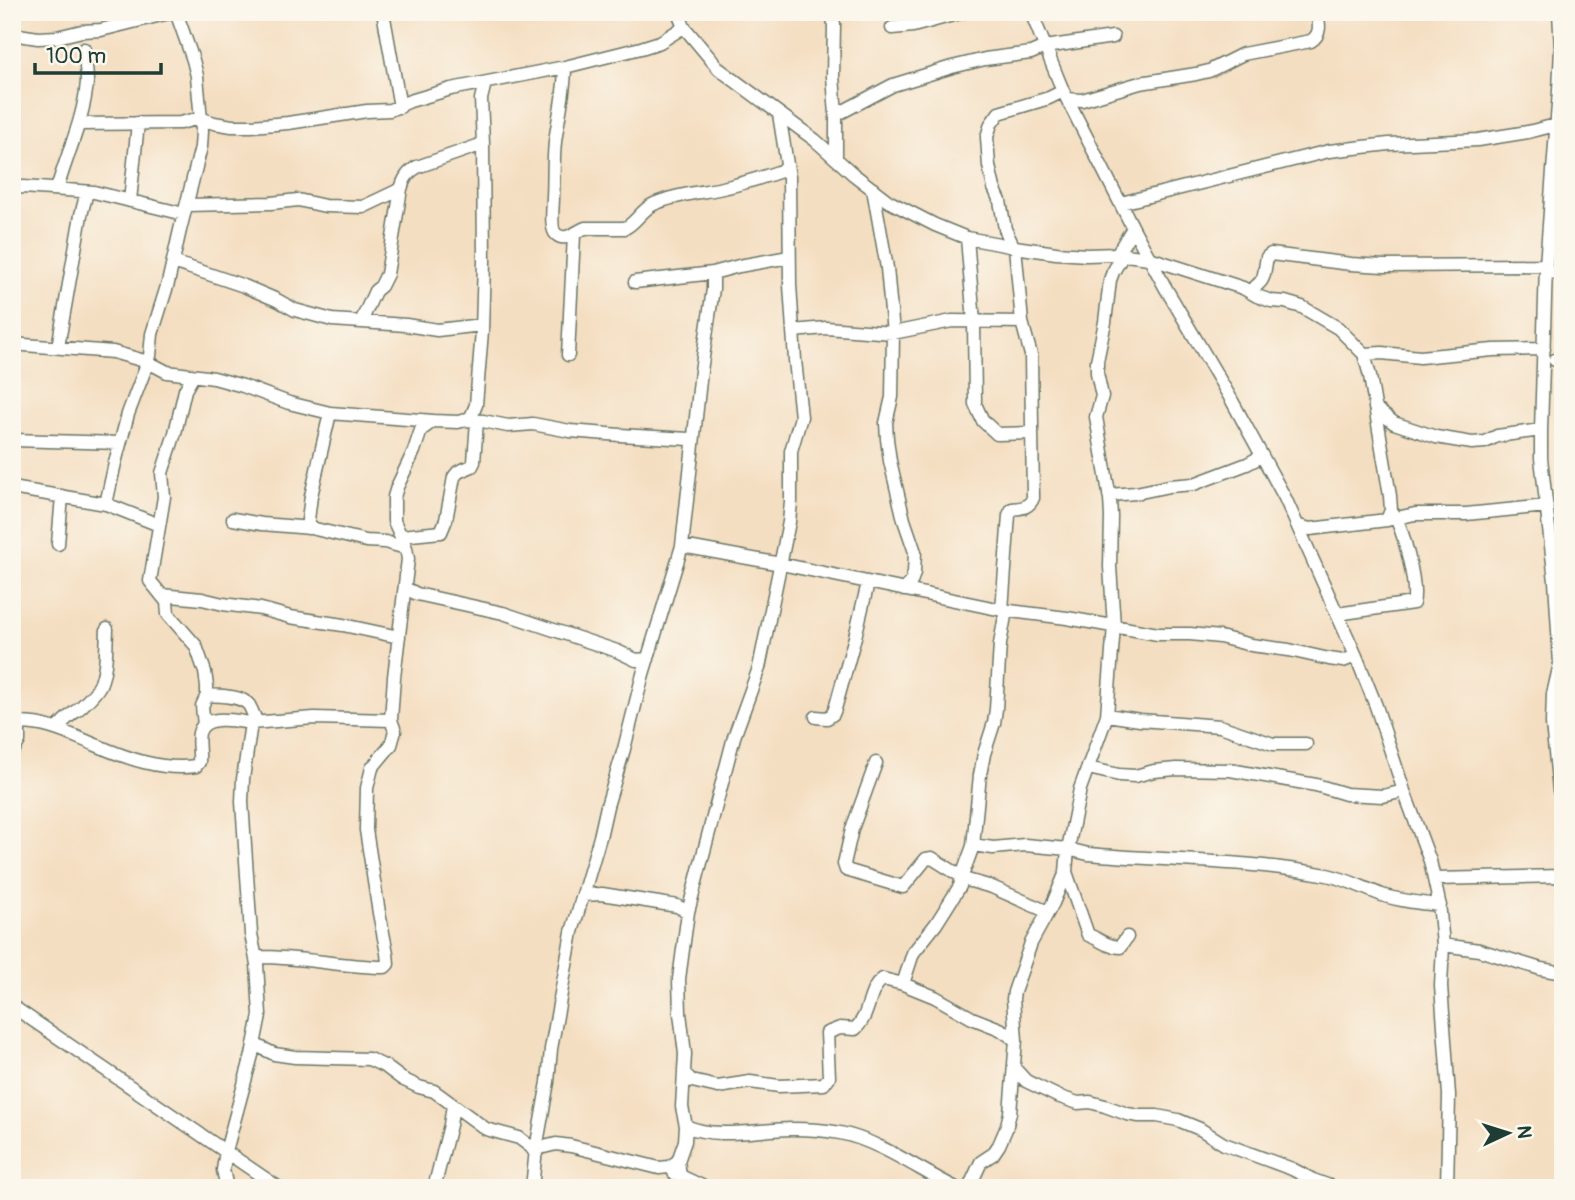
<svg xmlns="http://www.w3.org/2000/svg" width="1575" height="1200" viewBox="0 0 1575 1200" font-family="Pangolin,sans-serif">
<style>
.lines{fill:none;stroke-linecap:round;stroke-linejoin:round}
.minor-casing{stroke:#6a7565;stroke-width:15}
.minor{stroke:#fff;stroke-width:12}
</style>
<rect width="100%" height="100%" fill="#fbf7ec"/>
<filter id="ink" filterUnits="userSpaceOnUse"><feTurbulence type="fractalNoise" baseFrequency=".0143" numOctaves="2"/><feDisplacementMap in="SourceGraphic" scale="14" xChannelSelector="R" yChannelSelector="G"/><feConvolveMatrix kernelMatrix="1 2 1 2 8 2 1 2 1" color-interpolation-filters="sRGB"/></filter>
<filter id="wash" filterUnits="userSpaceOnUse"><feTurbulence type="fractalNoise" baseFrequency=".00686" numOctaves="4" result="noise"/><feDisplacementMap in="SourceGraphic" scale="28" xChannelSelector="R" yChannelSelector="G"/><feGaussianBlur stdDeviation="1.57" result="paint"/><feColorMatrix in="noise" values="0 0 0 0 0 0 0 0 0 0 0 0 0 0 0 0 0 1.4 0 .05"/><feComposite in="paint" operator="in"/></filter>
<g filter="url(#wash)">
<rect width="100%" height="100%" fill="#f4dec1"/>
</g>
<g filter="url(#ink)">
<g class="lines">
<g class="minor-casing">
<path id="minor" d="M 383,12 L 400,107
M 678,12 L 684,27 L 719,69 L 815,140 L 853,174 L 888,201 L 935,225 L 967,238 L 1015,247 L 1056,253 L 1087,255 L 1117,254 L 1149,258 L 1243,288 L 1257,296 L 1271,301 L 1285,302 L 1302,307 L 1338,328 L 1364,354 L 1370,376 L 1390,496 L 1391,510 L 1387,520
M 832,12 L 834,25 L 833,76 L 836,115 L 836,159
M 1031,12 L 1063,91 L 1133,228 L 1165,287 L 1231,399 L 1285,498 L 1356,656 L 1376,706 L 1404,791 L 1430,861 L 1439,902 L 1443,945 L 1441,986 L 1449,1095 L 1447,1188
M 1559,12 L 1561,48 L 1559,91 L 1546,265 L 1541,430 L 1541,458 L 1555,581 L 1560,664 L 1553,694 L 1552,724 L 1559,790 L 1563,804
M 892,28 L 913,26 L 964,12
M 12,34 L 38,38 L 57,37 L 82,31 L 101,30 L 173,12
M 565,67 C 565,92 558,118 555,142 C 553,161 554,179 553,197 C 553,205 550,229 556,234 C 565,243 577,231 585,228 L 625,228 C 636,223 642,209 654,204 C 674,195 697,193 718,189 C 742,184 764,177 787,169
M 1067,99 L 1082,100 L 1140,83 L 1196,74 L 1209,71 L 1243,54 L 1311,41 C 1322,34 1319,23 1317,12
M 836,115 L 893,85 L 952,67 L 985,59 L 1031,53 L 1045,47 L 1113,37
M 79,124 L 180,123 L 200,118 L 214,123 L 232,126 L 251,126 L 288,123 L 367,111 L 390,110 L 410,101 L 451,89 L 565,67 L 641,48 L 660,42 L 684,27
M 12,188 L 23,187 L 94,192 L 184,214
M 57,189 C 67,154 84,119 87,82 C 87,71 85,59 84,49
M 873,189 L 887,268 L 893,333 L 892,397 L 886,423 L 887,439 L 890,461 L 904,520 L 915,552 L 914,573 L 911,582 L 904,590
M 130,201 L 138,123
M 1121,203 L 1329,151 L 1389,144 L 1478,140 L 1528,132 L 1556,125
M 187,205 L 271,203 L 298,200 L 325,206 L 363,207 L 401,189
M 967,238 L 974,322 L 975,404 L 983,421 L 997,434 L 1031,433
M 1013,246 L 1005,229 L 1000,201 L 994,188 L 989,166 L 987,137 L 991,124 L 999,113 L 1049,98 L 1063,91
M 1117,254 L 1133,228
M 173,262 L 244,286 L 277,300 L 295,310 L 332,320 L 406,325 L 437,330 L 482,325
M 1546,273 L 1563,272
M 635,282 L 713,273
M 1249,291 C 1267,280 1263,276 1267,257 L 1271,254 L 1351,264 L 1383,266 L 1546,265
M 361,322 L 375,291 L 381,286 L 387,274 L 401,189 C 404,179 407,173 417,167 L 483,144
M 793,331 L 826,328 L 893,333 L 952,321 L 1022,322 L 1015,247
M 12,344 L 113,352 L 148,362 L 167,372 L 214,378 L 243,386 L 289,403 L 330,413 L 433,421 L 458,422 L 466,420 L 471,417 L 476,405 L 482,331 L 484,261 L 483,144 L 481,99 L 485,83
M 58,347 L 81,215 L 87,192
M 1364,354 L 1382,353 L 1420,357 L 1493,350 L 1544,349
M 568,355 L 574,235
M 1555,360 L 1563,361
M 193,376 L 185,390 L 175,433 L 162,473 L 164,497 L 150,581 L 167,602 L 168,614 L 196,646 L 205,672 L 207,686 L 207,695 L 202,706 L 204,725
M 1375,408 L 1394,423 L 1436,437 L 1472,443 L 1485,442 L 1497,436 L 1541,430
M 466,420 L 483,421 L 508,426 L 533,424 L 570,431 L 620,435 L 689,439 L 694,436
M 12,440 L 120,443
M 12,488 L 106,504 L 159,525
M 1109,495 L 1136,493 L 1169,486 L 1194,484 L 1247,464 L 1262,456
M 106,504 L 115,463 L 128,414 L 150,356 L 152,334 L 168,283 L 180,230 L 201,147 L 202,131 L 197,76 L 193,60 L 176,12
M 233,519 L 262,524 L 311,528 L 366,541 L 385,542 L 406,548
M 1299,526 L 1310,529 L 1387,520 L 1415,514 L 1466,514 L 1547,506
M 307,528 L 311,496 L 330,413
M 401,536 L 441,532 L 446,520 L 454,477 L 458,472 L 472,466 L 474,462 L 477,421
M 58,544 L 62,496
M 682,546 L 781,564 L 1002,610 L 1067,618 L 1158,634 L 1190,634 L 1220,637 L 1251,645 L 1289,650 L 1329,659 L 1343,661 L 1356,656
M 405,588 L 417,594 L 503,613 L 617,651 L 636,660 L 648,659
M 161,595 L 202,599 L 223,604 L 261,609 L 290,617 L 343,625 L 399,637
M 1002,610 L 1009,515 L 1012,509 C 1021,508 1029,508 1033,498 L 1031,355 L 1022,322
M 1337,614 L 1413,603 C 1418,586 1403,528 1393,513
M 207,695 C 219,696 241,695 249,705 C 252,710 254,717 257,722
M 1107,715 L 1140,720 L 1220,726 L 1273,744 L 1306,744
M 816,717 L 827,718 L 833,714 L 835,709 L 855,637 L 868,583
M 251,723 L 314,718 L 391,720
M 12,724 C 42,720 69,734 96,745 C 126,758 162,771 196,766 L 199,762 C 200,753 197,742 199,733 C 204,713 236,721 251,723 L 243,779 L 242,802 L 251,934 L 257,964 L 260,1015 L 252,1055 L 226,1151 L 223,1170 L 227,1188
M 57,729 C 64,719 73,714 82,706 C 88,700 96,693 100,685 C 107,669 106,647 107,629
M 12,753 L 19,741 L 19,723
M 876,763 L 852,829 L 844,864 L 846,870 L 903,887 L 926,859 L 932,858 L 967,880 L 992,887 L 1048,912
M 1088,768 L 1119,775 L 1135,776 L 1154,771 L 1176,769 L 1230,770 L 1316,785 L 1346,794 L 1383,796 L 1404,791
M 973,845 L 993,848 L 1025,845 L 1068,849 L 1088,854 C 1167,861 1248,860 1327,875 C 1347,879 1363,888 1382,895 C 1400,901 1420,903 1440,905
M 1066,872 L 1088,935 C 1100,939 1106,947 1120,947 L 1127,937
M 1435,879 L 1563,876
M 583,895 L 602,894 L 677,906 L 688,912
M 1443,945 L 1479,950 L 1541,969 L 1563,973
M 256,957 C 299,956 342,967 385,967 L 388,964 L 387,953 L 379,913 L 366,830 L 367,788 L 372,768 L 391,745 L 395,731 L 391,720 L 394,677 L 408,559 L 406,548 L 394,521 L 394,497 L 397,487 L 414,451 L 421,430 L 433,421
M 903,984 L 913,953 L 936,924 L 960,886 L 962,876 L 973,846 L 980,775 L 984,754 L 994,723 L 996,709 L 1000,644 L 1006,610
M 12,1006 L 279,1188
M 254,1044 L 274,1054 L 295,1057 L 369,1059 L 386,1067 L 402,1079 L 419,1087 L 434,1091 L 486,1129 L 519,1138 L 531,1147 L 536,1154
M 1015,1069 L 1026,1081 L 1057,1096 L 1078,1103 L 1090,1102 L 1105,1106 L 1127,1114 L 1139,1116 L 1157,1116 L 1178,1120 L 1200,1129 L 1224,1144 L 1292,1169 L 1313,1180 L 1335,1188
M 684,1073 L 692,1081 L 718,1087 L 750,1082 L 779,1086 L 824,1084 L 829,1077 L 827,1033 L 840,1028 L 855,1029 C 871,1015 867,990 883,979 L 903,984 L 935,997 L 972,1018 L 1000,1029 L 1016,1040
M 686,1126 C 717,1140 759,1129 792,1129 C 807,1129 825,1130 840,1133 C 878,1140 921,1171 956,1188
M 536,1149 L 556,1144 L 571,1146 L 659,1168 L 669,1167 L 678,1161
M 674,1173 L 706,1188
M 680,1176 L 678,1161 L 685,1141 L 686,1126 L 682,1107 L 685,1054 L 680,1013 L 679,979 L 688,912 L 734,737 L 759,668 L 789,522 L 791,502 L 791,451 L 801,417 L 795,360 L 790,285 L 789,177 L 779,114
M 434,1188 L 450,1125 L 453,1105
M 532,1188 L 536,1149 L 548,1082 L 551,1049 L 572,932 L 600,837 L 607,806 L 624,749 L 643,674 L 682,546 L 701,371 L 713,289 L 713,273 L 739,266 L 789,257
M 969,1188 L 981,1162 L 993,1154 L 999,1145 L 1006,1129 L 1010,1113 L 1016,1040 L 1013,999 L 1014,992 L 1031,943 L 1053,903 L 1066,872 L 1068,849 L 1080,789 L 1107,715 L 1114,626 L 1110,567 L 1111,516 L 1110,499 L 1096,417 L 1102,396 L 1097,373 L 1097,361 L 1105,322 L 1110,280 L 1113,272 L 1123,255"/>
</g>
<use href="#minor" class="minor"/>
</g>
</g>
<rect width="1575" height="1200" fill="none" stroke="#fbf7ec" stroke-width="42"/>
<g transform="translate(1508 1133) rotate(86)" stroke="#fbf7ec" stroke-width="5" paint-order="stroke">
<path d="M0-5L12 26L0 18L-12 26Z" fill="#1f3d34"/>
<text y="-10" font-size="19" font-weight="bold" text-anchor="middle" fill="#1f3d34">N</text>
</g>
<path d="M35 63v10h126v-10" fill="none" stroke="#1f3d34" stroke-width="3.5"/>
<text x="46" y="63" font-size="21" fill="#1f3d34" stroke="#fbf7ec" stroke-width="5" paint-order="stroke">100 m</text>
</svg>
